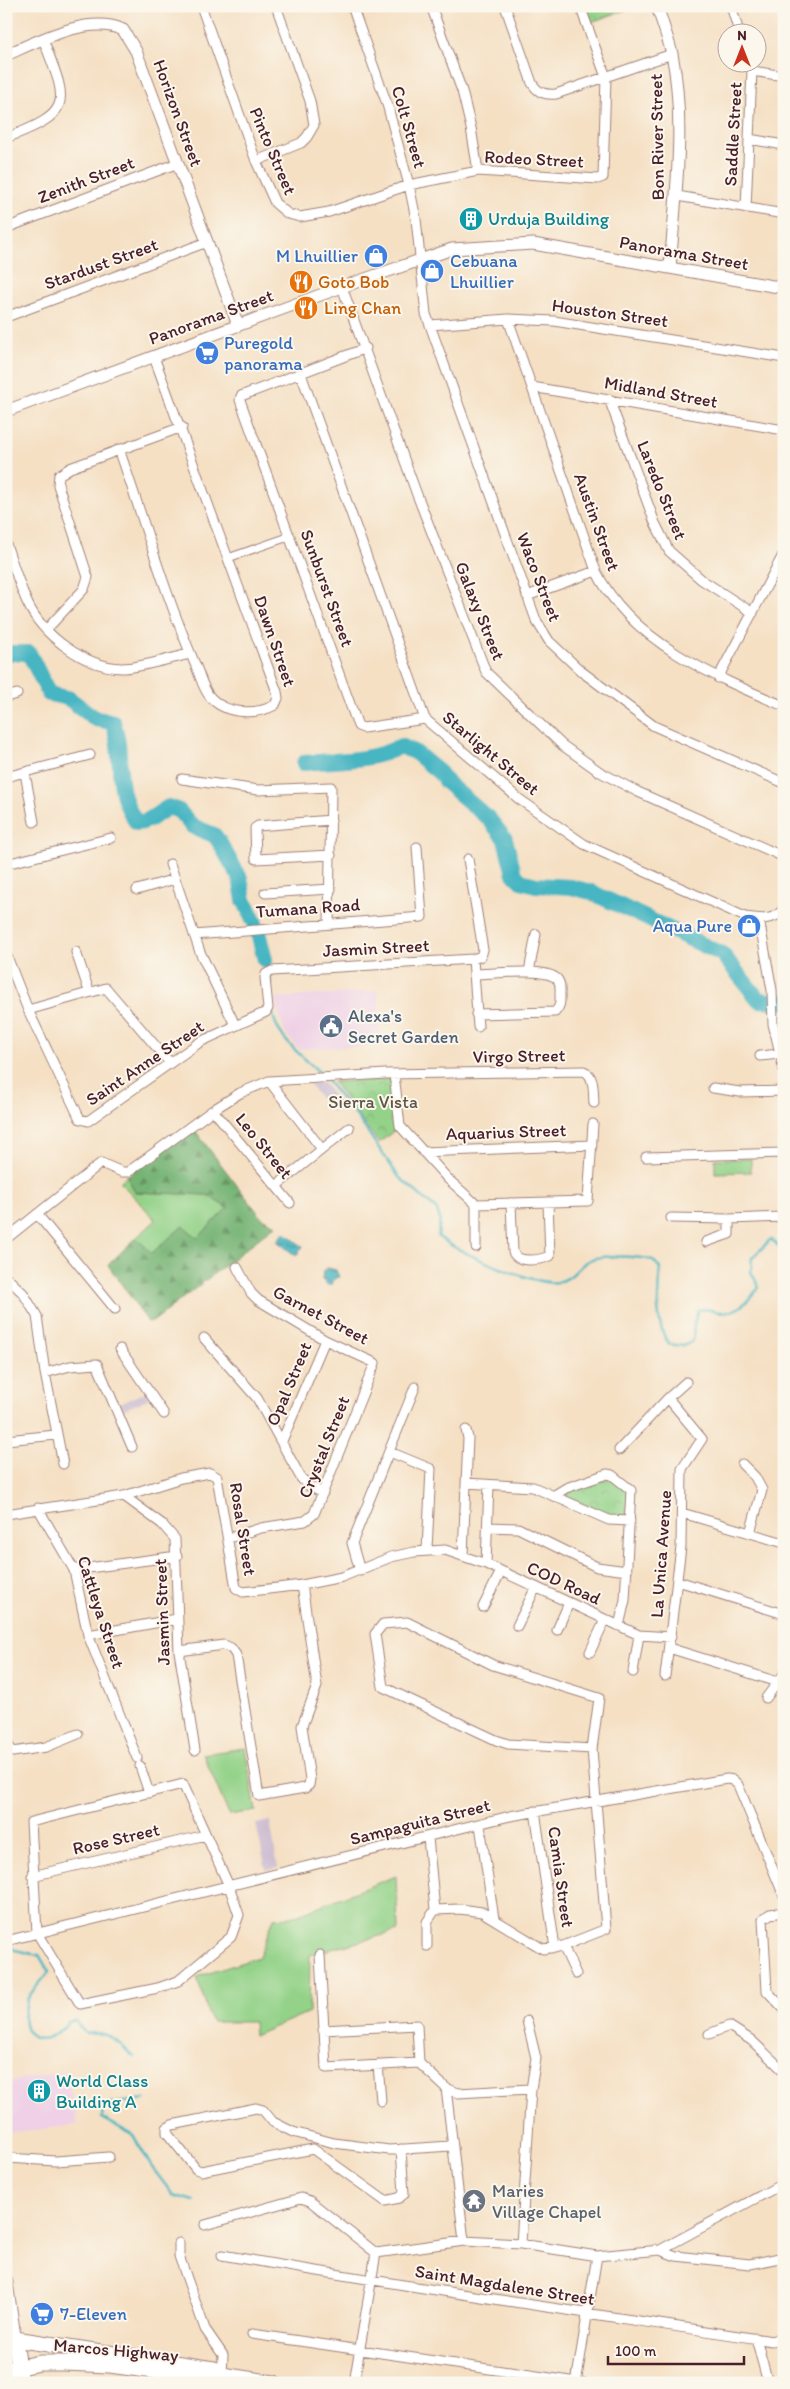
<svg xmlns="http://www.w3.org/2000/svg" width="790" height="2389" viewBox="0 0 790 2389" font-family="Itim,sans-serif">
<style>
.built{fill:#efd0e6}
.industrial{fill:#cdbed2}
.grass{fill:#93d288;stroke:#6e785a}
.forest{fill:url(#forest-firs);stroke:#606a50}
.park{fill:url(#park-crowns);stroke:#6e785a}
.water{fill:url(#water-waves);stroke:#486a76}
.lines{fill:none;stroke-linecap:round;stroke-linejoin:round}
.stream{stroke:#47b5c2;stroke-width:2.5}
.river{stroke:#47b5c2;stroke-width:16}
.pedestrian-casing{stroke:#a08078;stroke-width:9}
.minor-casing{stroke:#a08078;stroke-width:11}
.tertiary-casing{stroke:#a08078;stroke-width:13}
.secondary-casing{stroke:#a08078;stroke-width:14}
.primary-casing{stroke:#a08078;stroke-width:17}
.pedestrian{stroke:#fff;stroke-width:7}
.minor{stroke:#fff;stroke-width:9}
.tertiary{stroke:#fff;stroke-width:11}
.secondary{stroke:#fff;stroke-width:12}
.primary{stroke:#fff;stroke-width:15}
.labels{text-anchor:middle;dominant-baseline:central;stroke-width:4;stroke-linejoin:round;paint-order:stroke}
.street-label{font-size:18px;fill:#4a1f2b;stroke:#fbf7ec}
.culture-label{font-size:18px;fill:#0d838f;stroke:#fbf7ec;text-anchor:start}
.shop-label{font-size:18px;fill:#366cbe;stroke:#fbf7ec;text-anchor:start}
.food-label{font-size:18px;fill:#c56008;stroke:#fbf7ec;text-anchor:start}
.service-label{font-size:18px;fill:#4e5e75;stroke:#fbf7ec;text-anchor:start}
.park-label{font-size:18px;fill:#605547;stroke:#fbf7ec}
.worship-label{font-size:18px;fill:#5b616d;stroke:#fbf7ec;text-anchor:start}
</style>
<defs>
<pattern id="forest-firs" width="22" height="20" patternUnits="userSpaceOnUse" patternTransform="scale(1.25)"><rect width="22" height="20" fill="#76b474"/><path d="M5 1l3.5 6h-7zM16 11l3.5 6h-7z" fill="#63925f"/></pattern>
<pattern id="park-crowns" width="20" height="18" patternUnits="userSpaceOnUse" patternTransform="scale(1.25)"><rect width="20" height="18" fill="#93d288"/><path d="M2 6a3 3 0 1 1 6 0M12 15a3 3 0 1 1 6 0" fill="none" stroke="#80b476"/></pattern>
<pattern id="water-waves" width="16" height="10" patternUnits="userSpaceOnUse" patternTransform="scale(1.25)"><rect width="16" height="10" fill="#47b5c2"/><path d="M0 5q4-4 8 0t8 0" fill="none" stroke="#3d939e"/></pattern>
</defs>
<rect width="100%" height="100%" fill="#fbf7ec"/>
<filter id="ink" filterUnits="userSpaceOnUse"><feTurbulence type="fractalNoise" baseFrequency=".02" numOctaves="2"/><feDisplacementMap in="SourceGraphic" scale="10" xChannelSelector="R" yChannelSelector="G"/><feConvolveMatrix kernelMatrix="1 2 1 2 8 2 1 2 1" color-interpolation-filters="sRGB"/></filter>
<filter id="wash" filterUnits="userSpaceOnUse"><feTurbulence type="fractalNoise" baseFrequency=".0096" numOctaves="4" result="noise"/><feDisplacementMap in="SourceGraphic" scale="20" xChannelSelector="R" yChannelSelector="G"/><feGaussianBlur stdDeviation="1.12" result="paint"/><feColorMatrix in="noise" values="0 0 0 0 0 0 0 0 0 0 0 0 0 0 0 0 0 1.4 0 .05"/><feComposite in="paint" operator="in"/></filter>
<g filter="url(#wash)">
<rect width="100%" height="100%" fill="#f5e0c4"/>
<path class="built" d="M 378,991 L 380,1046 L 299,1049 L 285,1033 L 274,998 Z
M 66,2072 L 78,2125 L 6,2133 L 6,2082 Z"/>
<path class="industrial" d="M 323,1083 L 341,1105 L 331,1112 L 309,1084 Z
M 146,1392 L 150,1398 L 123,1410 L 120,1403 Z
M 270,1821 L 278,1868 L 266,1870 L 256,1824 Z"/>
<path class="grass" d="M 715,1159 L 751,1159 L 751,1172 L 715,1173 Z
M 127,1176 L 135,1192 L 207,1195 L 227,1208 L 198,1238 L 183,1226 L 152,1254 L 136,1238 L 156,1220 L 120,1182 Z
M 245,1748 L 256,1811 L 229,1815 L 203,1754 Z
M 396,1876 L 398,1931 L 310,1955 L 309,2012 L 254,2036 L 253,2022 L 211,2022 L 197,1977 L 259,1957 L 274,1918 L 291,1917 Z"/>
<path class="forest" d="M 193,1128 L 262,1218 L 276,1225 L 155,1320 L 148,1322 L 108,1265 L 136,1238 L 152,1253 L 183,1226 L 198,1238 L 227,1208 L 207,1195 L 135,1192 L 127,1176 Z"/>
<path class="park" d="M 585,6 L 637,6 L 591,22 Z
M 391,1079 L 396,1129 L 379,1143 L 333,1082 Z
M 610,1478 L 629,1491 L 627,1516 L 610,1515 L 565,1496 L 568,1492 Z"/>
<path class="water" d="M 284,1232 L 303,1247 L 296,1256 L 277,1241 Z
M 327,1268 L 336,1270 L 339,1277 L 334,1279 L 332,1285 L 328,1285 L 322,1280 L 323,1271 Z"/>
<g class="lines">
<path class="stream" d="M 265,960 L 268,969
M 270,975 L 271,997
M 272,1007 C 274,1039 302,1054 322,1075
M 327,1081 L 358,1118 L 399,1177 L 437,1210 L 440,1219 L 438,1236 C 453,1251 539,1287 558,1282 C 574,1277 574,1271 586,1262 C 597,1253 639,1257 653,1260 L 660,1268 C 658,1291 654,1325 669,1344 L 683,1346 L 693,1341 L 694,1324 L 698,1310 C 709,1307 715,1313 725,1312 C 741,1311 750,1298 759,1287 L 751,1272 L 752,1258 L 771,1239 L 784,1251
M 6,1787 L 11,1794 L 6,1808
M 9,1942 L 15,1950 L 39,1955 L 49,1972 C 42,1981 32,1990 27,2000 C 26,2003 26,2008 25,2012 C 21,2047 50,2045 68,2022 L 75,2021 L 86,2034 C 110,2030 117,2042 134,2057
M 145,2099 L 103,2105 L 102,2118 L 133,2135 L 151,2166 L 173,2195 L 194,2201"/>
<path class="river" d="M 6,653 L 29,653 L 49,694 L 68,698 L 96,719 L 113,722 C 126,759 111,787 137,823 C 151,822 157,813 169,807 L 179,811 L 192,826 L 214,835 L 218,840 L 240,878 L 244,900 L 255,923
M 304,763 C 336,760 372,762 401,746 L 416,753 L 440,773 L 446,782 L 489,819 L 505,839 L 514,874 L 521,881 L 536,885 L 571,887 L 591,892 L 722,954 L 759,1000 L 784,1002
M 258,932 L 265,960"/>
</g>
</g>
<g filter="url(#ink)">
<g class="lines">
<g class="pedestrian-casing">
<path id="pedestrian" d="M 228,558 L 291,536"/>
</g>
<g class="minor-casing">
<path id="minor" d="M 201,6 L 256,161 L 275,203 L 288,214 L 300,217 L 329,212 L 409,185 L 478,171 L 598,179 L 603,177 L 606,77 L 580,6
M 352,6 L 387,104 L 409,185 L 416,219 L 426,314 L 536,620 L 549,641 L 581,671 L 654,726 L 784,783
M 431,6 L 462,91 L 471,128 L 478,171
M 505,6 L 532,83 C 538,93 545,95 556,94 L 672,54
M 731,6 L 739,32
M 752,71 L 784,76
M 6,138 C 76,112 67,102 43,39
M 749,139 L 784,145
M 256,161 L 301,143 L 307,137 L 314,125 L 310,101 L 276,6
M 677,196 L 784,214
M 746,208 L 752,71 L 749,62
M 6,228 L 178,163
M 342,287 L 416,492 L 486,672 L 562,745 L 600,772 L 638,792 L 784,857
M 6,317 L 207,242
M 508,319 L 596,571 C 631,642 715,677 784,706
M 430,325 L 508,319 L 554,321 L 784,358
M 366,348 L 241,396 L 240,400 L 358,726 L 363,728 L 425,719
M 301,374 L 425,719 L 519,799 L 584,844 L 745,917 C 759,919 775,922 784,908
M 532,387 L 784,430
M 609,399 L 655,523 L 669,551 L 702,580 L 753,613
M 119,449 C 144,521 165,595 195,664 C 200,675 203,690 211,698 C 227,715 257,715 275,705 L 278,698 L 277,692 L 154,357
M 6,544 C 13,564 19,584 27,602 C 42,635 84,667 122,668 C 139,668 171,658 190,654
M 527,596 L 596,571
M 46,630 L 84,589 L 88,577 L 58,485 L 59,475 L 70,468 L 182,427
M 718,678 L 784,553
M 6,697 L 17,694
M 25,773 L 34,822
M 6,777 L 90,755
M 182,779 L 258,790 L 331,787 L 329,923
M 331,855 L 256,859 L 255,828 L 258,826 L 331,820
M 6,864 L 111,838
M 170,864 L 200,952 L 235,1025
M 137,890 L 175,879
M 265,893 L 331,889
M 759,919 L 772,990 L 773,1024 L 784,1070
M 194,935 L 422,917 L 417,847
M 76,952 L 89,991
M 6,954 L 28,1010 L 80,1119 L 88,1121 L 200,1042 L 266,1012 L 268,1008 L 265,978 L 266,974 L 272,971 L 473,959 L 481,956 L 483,950 L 468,859
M 473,959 L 478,1027
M 529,972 L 536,934
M 475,974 C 492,974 545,967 557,979 C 561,983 560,989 560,994 C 560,1001 561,1006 555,1012 L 476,1014
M 28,1010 L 106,988 L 170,1063
M 760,1056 L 780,1054
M 394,1074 L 400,1126 L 449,1180 L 476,1204 L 476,1247
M 269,1081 L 321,1148
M 713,1088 L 740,1092 L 784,1091
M 213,1110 L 290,1203
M 423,1152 L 592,1145
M 646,1157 L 784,1153
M 276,1186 L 349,1128
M 511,1203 L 513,1252 C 518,1264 540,1260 550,1256 L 548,1202
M 476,1204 L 588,1201 L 593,1124
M 37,1214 L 115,1309
M 671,1218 L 729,1219 L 784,1217
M 6,1239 L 101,1163 L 122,1172 L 128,1172 L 213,1110 L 240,1093 L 269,1081 L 386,1074 L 584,1071 C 595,1076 593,1092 594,1103
M 706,1242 L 729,1234 L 729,1219
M 6,1277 L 23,1293 L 37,1316 L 45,1373 L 63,1464
M 204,1338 L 257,1398 L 301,1478 L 309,1486 L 323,1493
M 120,1349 L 164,1414
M 45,1373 L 70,1366 L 97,1364 L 132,1447
M 6,1440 L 56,1435
M 282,1441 L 325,1340
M 619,1450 L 668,1398 L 686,1382
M 390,1452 L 431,1469 L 427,1550
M 742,1464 L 755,1477 L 762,1490 L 750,1533
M 466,1483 L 533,1487 L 609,1520 L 630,1521
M 124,1496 L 162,1524 L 175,1539 L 179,1651 L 195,1750
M 553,1496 L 566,1488 L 607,1474 L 612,1475 L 631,1490 L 625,1600 L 619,1626
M 38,1508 L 74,1570 L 88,1635 L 137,1758
M 682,1513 L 784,1543
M 6,1514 L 124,1496 L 181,1478 L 210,1473 L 217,1477 L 236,1588 L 243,1592 L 302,1585 L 342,1577 L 391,1557 L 414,1552 L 445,1550 L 486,1564 L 639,1635 L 671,1637
M 488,1527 L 518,1528 L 597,1567 L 627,1571
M 229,1538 L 261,1528 L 305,1521 L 314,1514 L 375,1363 L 325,1340 L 258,1300 L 251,1293 L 237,1267
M 463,1555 L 468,1438 L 466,1430
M 486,1564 L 489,1485
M 74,1570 L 177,1556
M 360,1571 L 352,1543 L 415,1387
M 678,1581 L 784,1614
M 483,1607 L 501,1571
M 517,1626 L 536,1587
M 557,1630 L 569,1603
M 88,1635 L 177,1619
M 669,1648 L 778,1682
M 179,1651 L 224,1645 L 231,1648 L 236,1655 L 259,1796 L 305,1788 L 309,1785 L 310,1779 L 302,1726 L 317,1686 L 302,1585
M 590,1652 L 605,1620
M 633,1672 L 639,1635
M 665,1676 L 681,1547 L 682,1469 L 702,1439 L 668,1398
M 766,1698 L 784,1674
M 6,1743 L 13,1752 L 46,1747 L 78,1734
M 140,1766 L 149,1793
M 183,1784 L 229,1886 L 239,1915 L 231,1937 L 178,1981 L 158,1988 L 80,2004 L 37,1933 L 31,1822 Z
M 535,1811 L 555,1948
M 480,1825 L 494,1919
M 428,1838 L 435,1910
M 32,1876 L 206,1835
M 435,1910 L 460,1909 L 482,1912 L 543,1949 L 563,1946 L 606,1929 L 592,1749 L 599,1698 L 493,1665 L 407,1622 L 383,1624 L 375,1634 L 383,1687 L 496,1740 L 508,1744 L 592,1749
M 784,1912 L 770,1914 L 763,1919 L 767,1991 L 784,2009
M 6,1941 L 510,1816 L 727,1779 L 733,1780 L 738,1785 L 784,1896
M 427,1946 L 427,1922 L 435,1910
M 563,1946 L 576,1974
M 320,1955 L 326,2068 L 419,2063
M 323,2030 L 417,2025 L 419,2063 L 446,2088 L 458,2093 L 531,2089
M 709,2034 L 729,2026 L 751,2040 L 784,2071
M 378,2065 L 381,2101
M 446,2088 L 464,2241
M 313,2149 L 201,2171 L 196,2169 L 167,2133 L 167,2128 L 172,2125 L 256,2108 L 263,2110 L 273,2122 L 293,2132 L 334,2143 L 389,2150 L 451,2146
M 313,2149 L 385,2201 L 399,2198 L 404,2194 L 401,2149
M 6,2158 L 56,2161 L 109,2157
M 205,2225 L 301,2198 L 310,2201 L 376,2253 L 464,2241 L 521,2244 L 597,2256 L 660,2250 L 784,2183
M 179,2243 L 179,2256 L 205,2329 L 223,2355 L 222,2375
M 521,2244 L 531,2089 L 536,2058 L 527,2021
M 660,2250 L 676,2256 L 750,2264 L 784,2257
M 222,2255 C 405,2287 588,2313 772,2341 L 784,2336
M 252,2334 L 584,2383
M 756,2338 L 768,2383
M 354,2383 L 376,2253
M 576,2383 L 597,2256"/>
</g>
<g class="tertiary-casing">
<path id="tertiary" d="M 657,6 C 662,22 668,38 672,54 C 686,122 675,200 670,268
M 6,55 C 38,41 89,14 123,30 L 136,51 L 238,325
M 6,411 L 342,287 L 452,249 L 533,244 L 784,288"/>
</g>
<g class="secondary-casing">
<path id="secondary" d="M 6,2280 L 15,2339"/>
</g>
<g class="primary-casing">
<path id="primary" d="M 15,2339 L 21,2383
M 6,2340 L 15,2339 L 214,2369 L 222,2375 L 274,2383
M 6,2370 L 40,2363 L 63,2363 L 110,2365 L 212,2379 L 222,2375"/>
</g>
<use href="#pedestrian" class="pedestrian"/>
<use href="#minor" class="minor"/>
<use href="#tertiary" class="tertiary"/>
<use href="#secondary" class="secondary"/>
<use href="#primary" class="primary"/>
</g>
</g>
<defs>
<g id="building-disc" transform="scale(1.25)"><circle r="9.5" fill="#0f9aa8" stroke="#fbf7ec"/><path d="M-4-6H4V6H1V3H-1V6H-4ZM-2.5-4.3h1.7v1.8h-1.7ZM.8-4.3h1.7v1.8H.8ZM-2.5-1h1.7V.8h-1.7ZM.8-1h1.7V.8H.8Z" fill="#fff"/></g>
<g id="shop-disc" transform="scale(1.25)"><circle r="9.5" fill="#3f7fe0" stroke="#fbf7ec"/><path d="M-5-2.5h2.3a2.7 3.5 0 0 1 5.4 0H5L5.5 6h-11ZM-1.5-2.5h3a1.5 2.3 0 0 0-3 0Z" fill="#fff"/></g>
<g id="restaurant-disc" transform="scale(1.25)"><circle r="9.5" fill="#e8710a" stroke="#fbf7ec"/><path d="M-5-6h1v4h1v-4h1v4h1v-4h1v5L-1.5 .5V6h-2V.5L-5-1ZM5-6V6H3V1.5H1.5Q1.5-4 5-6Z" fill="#fff"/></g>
<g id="supermarket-disc" transform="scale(1.25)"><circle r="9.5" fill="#3f7fe0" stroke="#fbf7ec"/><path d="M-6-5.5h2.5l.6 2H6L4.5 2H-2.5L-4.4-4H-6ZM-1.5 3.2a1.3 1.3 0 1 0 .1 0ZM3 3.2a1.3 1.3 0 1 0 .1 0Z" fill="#fff"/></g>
<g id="civic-disc" transform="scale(1.25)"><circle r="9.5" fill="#5c6f8a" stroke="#fbf7ec"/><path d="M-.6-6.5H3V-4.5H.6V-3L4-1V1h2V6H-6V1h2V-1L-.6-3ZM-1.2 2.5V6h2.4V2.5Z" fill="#fff"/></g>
<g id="temple-disc" transform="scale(1.25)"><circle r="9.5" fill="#6b7280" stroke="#fbf7ec"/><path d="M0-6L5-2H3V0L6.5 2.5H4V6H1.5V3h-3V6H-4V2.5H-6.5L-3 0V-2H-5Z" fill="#fff"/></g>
</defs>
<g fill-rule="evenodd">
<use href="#building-disc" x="471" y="219"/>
<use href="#shop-disc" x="376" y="256"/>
<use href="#shop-disc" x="432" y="271"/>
<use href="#restaurant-disc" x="301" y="282"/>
<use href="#restaurant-disc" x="306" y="308"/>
<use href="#supermarket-disc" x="207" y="353"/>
<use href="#shop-disc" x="749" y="926"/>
<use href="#civic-disc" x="331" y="1026"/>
<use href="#building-disc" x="39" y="2091"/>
<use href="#temple-disc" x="474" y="2201"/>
<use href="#supermarket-disc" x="42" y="2314"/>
</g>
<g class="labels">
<g class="street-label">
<text transform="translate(178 113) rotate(70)">Horizon Street</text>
<text transform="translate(409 127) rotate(74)">Colt Street</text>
<text transform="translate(733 134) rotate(-87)">Saddle Street</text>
<text transform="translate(657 137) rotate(-91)">Bon River Street</text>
<text transform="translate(273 151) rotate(67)">Pinto Street</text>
<text transform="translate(534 159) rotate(3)">Rodeo Street</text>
<text transform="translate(86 180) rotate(-21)">Zenith Street</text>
<text transform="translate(684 253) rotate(10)">Panorama Street</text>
<text transform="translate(101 264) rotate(-20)">Stardust Street</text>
<text transform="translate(610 313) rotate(8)">Houston Street</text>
<text transform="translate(211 317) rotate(-20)">Panorama Street</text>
<text transform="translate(661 392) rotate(10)">Midland Street</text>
<text transform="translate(662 490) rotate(68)">Laredo Street</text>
<text transform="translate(597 522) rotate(70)">Austin Street</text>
<text transform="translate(539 577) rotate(69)">Waco Street</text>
<text transform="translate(327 588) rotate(70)">Sunburst Street</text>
<text transform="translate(480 611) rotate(68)">Galaxy Street</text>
<text transform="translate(275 641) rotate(71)">Dawn Street</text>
<text transform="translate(491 753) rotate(40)">Starlight Street</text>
<text transform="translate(308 908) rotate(-4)">Tumana Road</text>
<text transform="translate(376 948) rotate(-3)">Jasmin Street</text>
<text transform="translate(519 1056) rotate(-1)">Virgo Street</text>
<text transform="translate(145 1063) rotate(-34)">Saint Anne Street</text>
<text transform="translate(506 1132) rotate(-2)">Aquarius Street</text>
<text transform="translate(264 1146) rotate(51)">Leo Street</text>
<text transform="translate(321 1315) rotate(28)">Garnet Street</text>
<text transform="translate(289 1384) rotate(-67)">Opal Street</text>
<text transform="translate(324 1447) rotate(-68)">Crystal Street</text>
<text transform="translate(243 1529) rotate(81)">Rosal Street</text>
<text transform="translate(661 1554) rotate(-86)">La Unica Avenue</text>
<text transform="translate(564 1583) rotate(25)">COD Road</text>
<text transform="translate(101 1612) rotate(72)">Cattleya Street</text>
<text transform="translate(162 1612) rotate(-92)">Jasmin Street</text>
<text transform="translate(420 1822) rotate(-14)">Sampaguita Street</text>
<text transform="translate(116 1839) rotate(-13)">Rose Street</text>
<text transform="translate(561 1877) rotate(82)">Camia Street</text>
<text transform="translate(505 2285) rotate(9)">Saint Magdalene Street</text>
<text transform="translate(116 2350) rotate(5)">Marcos Highway</text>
</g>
<g class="culture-label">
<text x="488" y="219">Urduja Building</text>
<text x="56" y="2081">World Class<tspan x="56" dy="21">Building A</tspan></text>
</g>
<g class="shop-label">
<text x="358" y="256" text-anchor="end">M Lhuillier</text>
<text x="450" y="261">Cebuana<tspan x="450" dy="21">Lhuillier</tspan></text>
<text x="224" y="343">Puregold<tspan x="224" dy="21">panorama</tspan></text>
<text x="732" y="926" text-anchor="end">Aqua Pure</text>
<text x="60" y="2314">7-Eleven</text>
</g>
<g class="food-label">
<text x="318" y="282">Goto Bob</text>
<text x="324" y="308">Ling Chan</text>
</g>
<g class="service-label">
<text x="348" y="1016">Alexa's<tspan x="348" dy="21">Secret Garden</tspan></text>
</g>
<g class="park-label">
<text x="373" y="1102">Sierra Vista</text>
</g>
<g class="worship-label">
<text x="492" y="2191">Maries<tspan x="492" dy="21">Village Chapel</tspan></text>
</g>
</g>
<rect width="790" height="2389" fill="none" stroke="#fbf7ec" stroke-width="25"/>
<g transform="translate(742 48)"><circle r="24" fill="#fbf7ec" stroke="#b4a19f"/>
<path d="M0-4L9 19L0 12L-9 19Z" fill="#c8321e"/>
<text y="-8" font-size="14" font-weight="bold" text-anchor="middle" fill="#4a1f2b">N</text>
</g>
<path d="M608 2356v8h136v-8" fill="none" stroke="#4a1f2b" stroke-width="2.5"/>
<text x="615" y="2356" font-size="15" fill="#4a1f2b" stroke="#fbf7ec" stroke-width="4" paint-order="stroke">100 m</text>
</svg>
